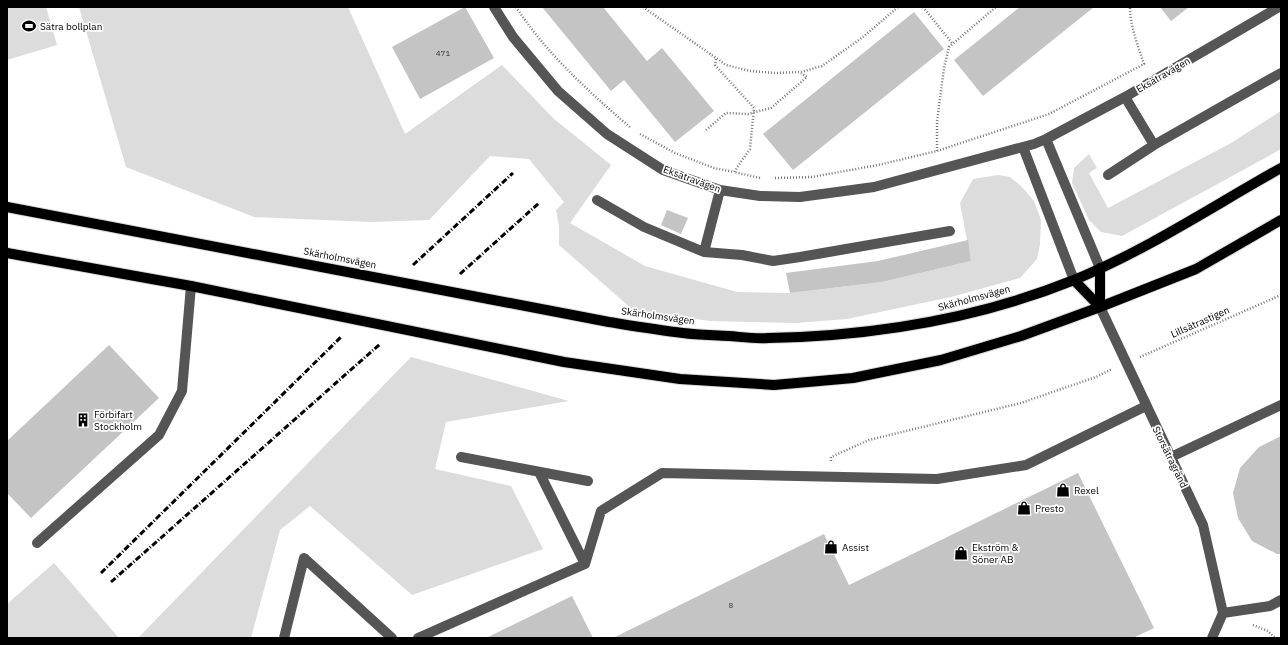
<svg xmlns="http://www.w3.org/2000/svg" width="1288" height="645" viewBox="0 0 1288 645" font-family="'IBM Plex Sans',sans-serif">
<style>
.green{fill:#dcdcdc}
.building{fill:#c4c4c4}
.lines{fill:none;stroke-linecap:round;stroke-linejoin:round}
.major-casing{stroke:#dbdbdb;stroke-width:12}
.path{stroke:#777;stroke-width:2.5;stroke-dasharray:1 2;stroke-linecap:butt}
.minor{stroke:#555;stroke-width:10}
.major{stroke:#000;stroke-width:10}
.rail{stroke:#000;stroke-width:3;stroke-dasharray:6 2 1 2;stroke-linecap:butt}
.labels{text-anchor:middle;dominant-baseline:central;stroke-width:3.5;stroke-linejoin:round;paint-order:stroke}
.number-label{font-size:8px;fill:#313131}
.poi-label{font-size:10px;fill:#000;stroke:#fff;text-anchor:start}
.street-label{font-size:10px;fill:#000;stroke:#fff}
</style>
<rect width="100%" height="100%" fill="#fff"/>
<path class="green" d="M 7,7 L 46,7 L 57,45 L 7,60 Z
M 79,7 L 348,7 L 405,134 L 502,65 L 553,118 L 611,165 L 570,223 L 645,266 L 737,292 L 790,293 L 882,282 L 971,261 L 960,203 L 973,179 L 998,175 L 1010,177 L 1021,186 L 1034,201 L 1041,220 L 1040,244 L 1037,259 L 1020,278 L 951,297 L 847,319 L 796,323 L 710,321 L 633,310 L 559,245 L 559,226 L 556,210 L 564,202 L 529,159 L 490,156 L 429,220 L 372,222 L 254,217 L 126,167 Z
M 1281,111 L 1281,149 L 1267,157 L 1122,236 L 1101,232 L 1089,220 L 1072,183 L 1074,168 L 1089,154 L 1097,168 L 1089,173 L 1108,208 L 1231,143 Z
M 411,357 L 569,401 L 446,422 L 435,469 L 511,486 L 543,549 L 412,595 L 310,506 L 280,530 L 251,638 L 138,638 Z
M 54,563 L 119,638 L 7,638 L 7,604 Z"/>
<path class="building" d="M 465,7 L 494,58 L 420,99 L 392,47 Z
M 542,7 L 603,7 L 647,61 L 662,48 L 714,111 L 675,142 L 624,80 L 611,91 Z
M 1020,7 L 1094,7 L 983,96 L 954,60 Z
M 1160,7 L 1189,7 L 1171,21 Z
M 914,12 L 944,49 L 793,170 L 763,134 Z
M 667,210 L 688,218 L 681,234 L 661,225 Z
M 968,240 L 971,261 L 882,282 L 790,293 L 786,273 L 878,261 Z
M 109,345 L 159,398 L 31,518 L 7,493 L 7,441 Z
M 1281,436 L 1281,554 L 1277,554 L 1252,541 L 1238,518 L 1233,493 L 1240,468 L 1259,447 Z
M 1078,473 L 1154,628 L 1133,638 L 613,638 L 824,534 L 849,585 Z
M 572,596 L 593,638 L 486,638 Z"/>
<g class="lines">
<g class="major-casing">
<path id="major" d="M 7,207 L 609,322 C 634,326 658,330 683,333 C 698,335 714,335 729,336 C 742,337 755,339 768,338 C 873,336 977,319 1074,280 C 1147,250 1213,206 1281,168
M 7,253 L 191,286 L 564,362 L 680,379 L 774,385 L 853,378 L 941,360 L 1021,336 L 1100,307 L 1196,269 L 1281,220
M 1074,280 L 1100,307
M 1100,307 L 1100,268"/>
</g>
<path class="path" d="M 516,7 C 547,54 589,92 631,128
M 643,7 L 726,65 L 750,71 L 775,73 L 801,72 L 822,66 L 863,37 L 898,7
M 923,7 L 952,43
M 716,59 L 715,65 L 754,108 L 750,149 L 734,172 L 760,178
M 706,130 L 726,113 L 748,114 L 771,108 L 807,77 L 801,73
M 640,134 L 675,153 L 714,168 L 734,172
M 937,151 L 937,122 L 944,68 L 949,47 L 996,7
M 775,178 L 812,177 L 878,165 L 937,151 L 1049,114 L 1144,64 C 1138,46 1130,26 1130,7
M 1140,357 L 1281,295
M 831,461 L 831,457 L 869,440 L 1021,403 L 1096,377 L 1112,369
M 1253,625 L 1268,631 L 1275,638"/>
<path class="minor" d="M 494,7 L 513,37 L 558,91 L 607,134 L 663,170 L 720,190 L 760,196 L 800,197 L 874,187 L 1034,144 L 1046,139 L 1125,97 L 1279,7
M 1125,97 L 1154,145
M 1046,139 L 1100,268
M 1023,147 L 1074,280
M 1108,175 L 1154,145 L 1281,73
M 597,200 L 644,227 L 704,252 L 742,255 L 773,261 L 800,257 L 950,231
M 704,252 L 720,190
M 1100,307 L 1203,525 L 1223,613
M 461,457 L 588,481
M 1171,457 L 1281,405
M 539,472 L 585,564
M 37,543 L 159,435 L 182,391 L 191,286
M 1223,613 L 1270,606 L 1281,600
M 284,638 L 304,558 L 392,638
M 418,638 L 585,564 L 601,511 L 662,473 L 937,479 L 1026,465 L 1146,406
M 1212,638 L 1223,613"/>
<use href="#major" class="major"/>
<path class="rail" d="M 413,265 L 513,173
M 460,274 L 539,203
M 101,573 L 342,336
M 111,582 L 380,344"/>
</g>
<defs>
<g id="stadium-bare" transform="scale(1.08)"><path d="M0-5a6.5 5 0 1 0 0 10a6.5 5 0 1 0 0-10ZM-3.5-1.8h7v3.6h-7Z" fill="#000" stroke="#fff" stroke-width="2.5" paint-order="stroke"/></g>
<g id="building-bare" transform="scale(1.08)"><path d="M-4-6H4V6H1V3H-1V6H-4ZM-2.5-4.3h1.7v1.8h-1.7ZM.8-4.3h1.7v1.8H.8ZM-2.5-1h1.7V.8h-1.7ZM.8-1h1.7V.8H.8Z" fill="#000" stroke="#fff" stroke-width="2.5" paint-order="stroke"/></g>
<g id="shop-bare" transform="scale(1.08)"><path d="M-5-2.5h2.3a2.7 3.5 0 0 1 5.4 0H5L5.5 6h-11ZM-1.5-2.5h3a1.5 2.3 0 0 0-3 0Z" fill="#000" stroke="#fff" stroke-width="2.5" paint-order="stroke"/></g>
</defs>
<g fill-rule="evenodd">
<use href="#stadium-bare" x="29" y="26"/>
<use href="#building-bare" x="83" y="420"/>
<use href="#shop-bare" x="1063" y="490"/>
<use href="#shop-bare" x="1024" y="508"/>
<use href="#shop-bare" x="831" y="547"/>
<use href="#shop-bare" x="961" y="553"/>
</g>
<g class="labels">
<g class="number-label">
<text x="443" y="53">471</text>
<text x="731" y="605">8</text>
</g>
<g class="poi-label">
<text x="40" y="26">Sätra bollplan</text>
<text x="94" y="414">Förbifart<tspan x="94" dy="12">Stockholm</tspan></text>
<text x="1074" y="490">Rexel</text>
<text x="1035" y="508">Presto</text>
<text x="842" y="547">Assist</text>
<text x="972" y="547">Ekström &amp;<tspan x="972" dy="12">Söner AB</tspan></text>
</g>
<g class="street-label">
<text transform="translate(1163 75) rotate(-30)">Eksätravägen</text>
<text transform="translate(692 179) rotate(20)">Eksätravägen</text>
<text transform="translate(340 258) rotate(11)">Skärholmsvägen</text>
<text transform="translate(974 298) rotate(-15)">Skärholmsvägen</text>
<text transform="translate(658 316) rotate(8)">Skärholmsvägen</text>
<text transform="translate(1200 322) rotate(-24)">Lillsätrastigen</text>
<text transform="translate(1170 457) rotate(64)">Storsätragränd</text>
</g>
</g>
<rect width="1288" height="645" fill="none" stroke="#000000" stroke-width="16"/>
</svg>
